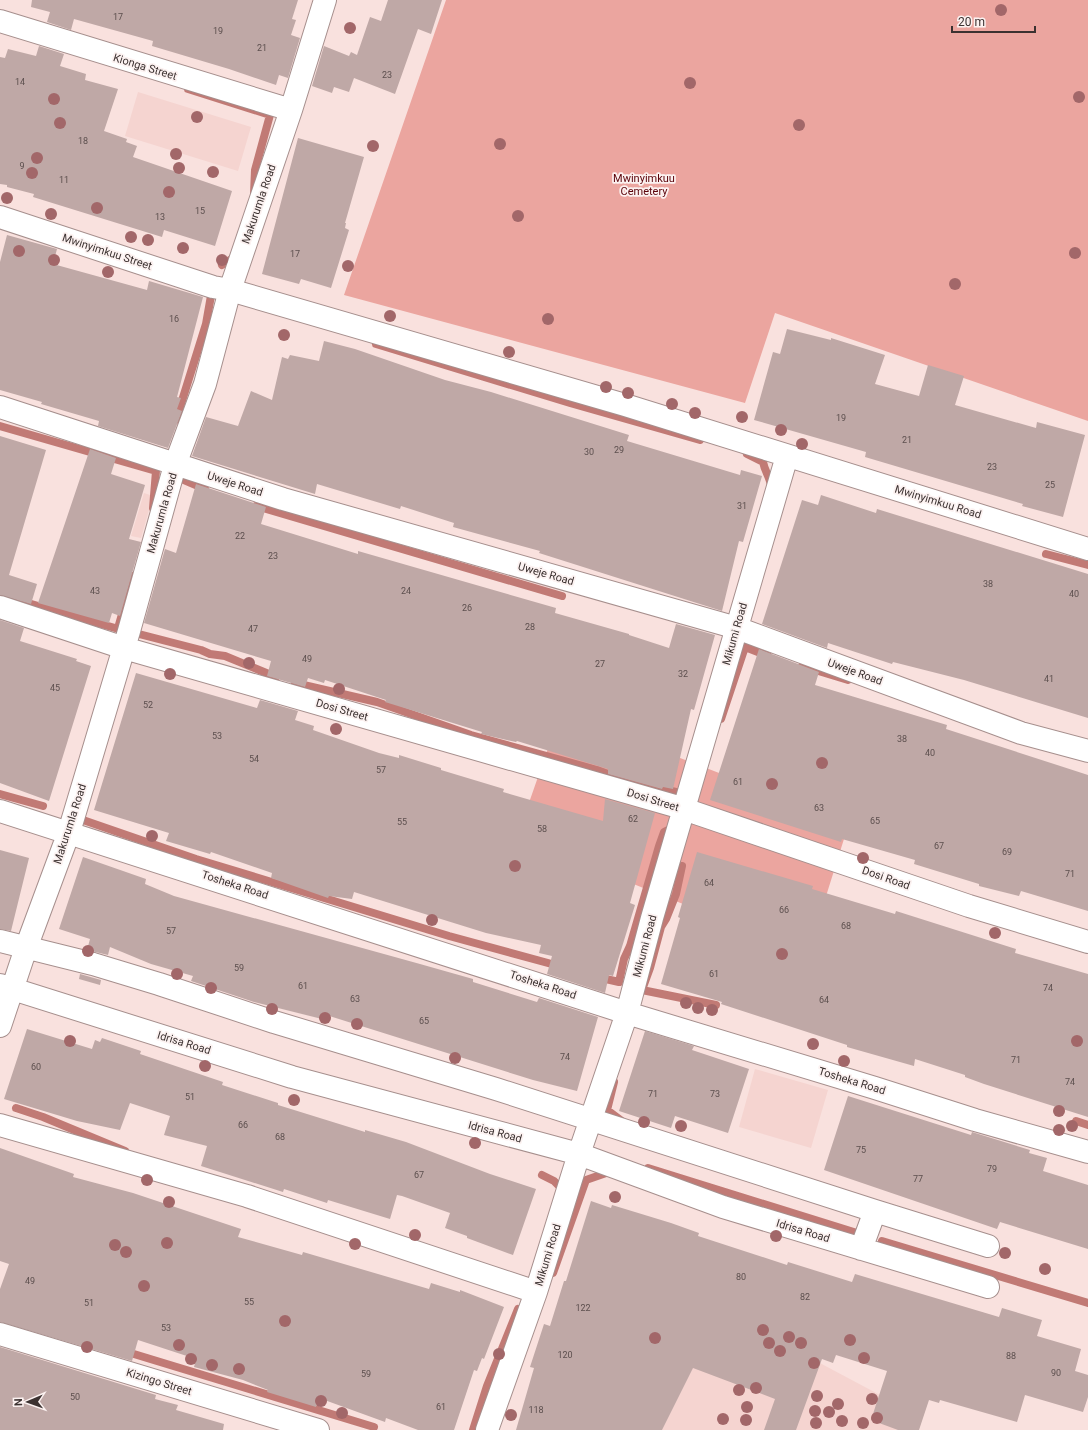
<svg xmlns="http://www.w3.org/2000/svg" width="1088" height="1430" viewBox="0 0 1088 1430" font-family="Roboto,sans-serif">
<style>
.built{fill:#f5d4d0}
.green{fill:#eba59f}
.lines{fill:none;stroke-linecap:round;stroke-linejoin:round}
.stream{stroke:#c17a75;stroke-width:8}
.building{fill:#bfa8a6}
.minor-casing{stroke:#a68f8d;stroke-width:24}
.minor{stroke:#fff;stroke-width:22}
.tree{fill:#a26769}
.labels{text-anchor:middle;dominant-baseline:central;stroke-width:3.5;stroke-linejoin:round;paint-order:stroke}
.number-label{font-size:9px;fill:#5c4f4e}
.street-label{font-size:11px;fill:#3b3130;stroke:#fcf2f1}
.park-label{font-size:11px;fill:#5b030a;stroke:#fcf2f1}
</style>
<rect width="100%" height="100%" fill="#f9e1de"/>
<path class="built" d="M 138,92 L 251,127 L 238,171 L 125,136 Z
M 144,493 L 153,496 L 141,538 L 131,536 Z
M 755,1069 L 828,1090 L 811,1148 L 739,1127 Z
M 654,1348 L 801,1353 L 912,1412 L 905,1430 L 615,1430 Z"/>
<path class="green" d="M 446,0 L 1088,0 L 1088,421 L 775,313 L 745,403 L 344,295 Z
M 560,714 L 571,716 L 849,823 L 816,928 L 740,927 L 517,837 Z"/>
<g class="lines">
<path class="stream" d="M 188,89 L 270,115 L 255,170 L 254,194
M 222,265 L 236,256
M 376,344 L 570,403 L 700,440
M 176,420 L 206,324 L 212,290 L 208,290
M 0,426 L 156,471 L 153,508
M 747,454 L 763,462 C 765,472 770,477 771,486
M 184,480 L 205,489
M 256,506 L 562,596
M 1046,554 L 1088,565
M 0,595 L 122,630
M 118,628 L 133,576
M 135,633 L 201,650 L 210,654 L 225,656 L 276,677
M 802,666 L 848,680
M 295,683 L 377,702 L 471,735 L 597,770 L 630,782 L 676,792
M 721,719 L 745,647 L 768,656
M 0,794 L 43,806
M 80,819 L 196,859 L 449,936 L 559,966
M 682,866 L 676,894 L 666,919 L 661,927 L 650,968 L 642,990 L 716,1005
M 597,977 L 619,982 L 624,959 L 630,946 L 659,846 L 664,832 L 674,827
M 614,1082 L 607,1110 L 623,1122
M 16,1108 L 43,1117 L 125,1151
M 1076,1121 L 1088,1125
M 648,1168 L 857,1233
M 542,1175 L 554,1181 L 561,1188 L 559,1193
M 882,1241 L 1088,1303
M 553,1273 L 586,1180 L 609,1172
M 124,1351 L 374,1427
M 473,1430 L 487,1386 L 518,1309"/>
</g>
<path class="building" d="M 32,0 L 298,0 L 292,19 L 296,20 L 291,35 L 300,38 L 288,78 L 279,75 L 276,85 L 229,69 L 152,46 L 153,41 L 74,19 L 71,30 L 47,22 L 50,12 L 31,7 Z
M 388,0 L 442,0 L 431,34 L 418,29 L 395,94 L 354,78 L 349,92 L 334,87 L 332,93 L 312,86 L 324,46 L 349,56 L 351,52 L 357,55 L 370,17 L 381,21 Z
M 39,46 L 64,54 L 60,66 L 86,74 L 85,80 L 118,89 L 104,131 L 127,139 L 126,142 L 137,146 L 133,157 L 232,191 L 215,246 L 164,230 L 162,237 L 33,197 L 34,194 L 7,187 L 7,185 L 0,184 L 0,57 L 5,58 L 8,49 L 36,56 Z
M 298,138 L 364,157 L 345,223 L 346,223 L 345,228 L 349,230 L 331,288 L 301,279 L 299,284 L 262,274 Z
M 7,235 L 57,249 L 53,264 L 147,290 L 149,281 L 203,297 L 177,397 L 181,398 L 177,409 L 182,411 L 168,448 L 98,426 L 99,421 L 41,404 L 42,402 L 0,390 L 0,262 Z
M 787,329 L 831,340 L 831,338 L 885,355 L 875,384 L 919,396 L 928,365 L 964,376 L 955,405 L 1036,428 L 1037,422 L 1085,435 L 1063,517 L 1022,506 L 1023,504 L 865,457 L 866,452 L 754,420 L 773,352 L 780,354 Z
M 324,341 L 355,349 L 445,380 L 491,392 L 629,435 L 627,441 L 740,475 L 741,470 L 762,476 L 743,542 L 739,541 L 722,611 L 539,553 L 540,551 L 453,527 L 454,523 L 401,506 L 400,509 L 317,484 L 315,494 L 192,456 L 206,417 L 238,426 L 251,391 L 272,400 L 282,357 L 288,359 L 290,355 L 319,361 Z
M 0,436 L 46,450 L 9,575 L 37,584 L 31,604 L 0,595 Z
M 90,449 L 116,458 L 111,474 L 145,485 L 129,539 L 141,542 L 120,616 L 112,613 L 109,623 L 38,603 Z
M 196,484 L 266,507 L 261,524 L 358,554 L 358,551 L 556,608 L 555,613 L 629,634 L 629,635 L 669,648 L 676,624 L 715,635 L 694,710 L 691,709 L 673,789 L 663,787 L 662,789 L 608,774 L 608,769 L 517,741 L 516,742 L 481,734 L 482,732 L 385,702 L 386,700 L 325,680 L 324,683 L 308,678 L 305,687 L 267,676 L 271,661 L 144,623 L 165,549 L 176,553 Z
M 821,495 L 876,513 L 877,509 L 1088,574 L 1088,718 L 964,680 L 893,662 L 892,664 L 828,643 L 827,648 L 762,624 L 802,500 L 818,505 Z
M 0,620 L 24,628 L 20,641 L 77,659 L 76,661 L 91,666 L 49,801 L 0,783 Z
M 759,649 L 819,672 L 815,685 L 947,725 L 946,729 L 1088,775 L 1088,911 L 1021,891 L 1019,896 L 979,886 L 979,884 L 914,864 L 915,860 L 842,839 L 841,842 L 710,800 Z
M 136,673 L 257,708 L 260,700 L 298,711 L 295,720 L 314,726 L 313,730 L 379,753 L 399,758 L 399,755 L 441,768 L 441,770 L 504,789 L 503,792 L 603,821 L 605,799 L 655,813 L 630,903 L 635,905 L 613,976 L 609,975 L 605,993 L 547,974 L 552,956 L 539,953 L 541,945 L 486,933 L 354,892 L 352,899 L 329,896 L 328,898 L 271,878 L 272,873 L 211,852 L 210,854 L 166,841 L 169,833 L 94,810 Z
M 0,850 L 29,858 L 11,931 L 0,929 Z
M 697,852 L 813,886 L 812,889 L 895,914 L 896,911 L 1016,949 L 1015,953 L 1088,974 L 1088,1117 L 984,1084 L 965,1077 L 965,1075 L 915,1059 L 914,1066 L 847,1047 L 847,1045 L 721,1004 L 722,1002 L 661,984 L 680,918 L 678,917 Z
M 83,857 L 146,879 L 145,884 L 174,896 L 420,964 L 473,979 L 473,982 L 537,1002 L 539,998 L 598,1017 L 577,1091 L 533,1080 L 323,1014 L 322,1019 L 254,1002 L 191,981 L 193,976 L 151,964 L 110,947 L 108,955 L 87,950 L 90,939 L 59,929 Z
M 80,974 L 101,980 L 100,985 L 79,979 Z
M 27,1029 L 92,1049 L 95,1040 L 100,1042 L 102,1038 L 141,1051 L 140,1054 L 223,1082 L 222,1085 L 278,1103 L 278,1105 L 365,1132 L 365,1130 L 406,1142 L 490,1174 L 536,1189 L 513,1255 L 467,1238 L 467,1236 L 445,1228 L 450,1213 L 402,1196 L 397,1195 L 390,1219 L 328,1200 L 327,1203 L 284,1189 L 283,1192 L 201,1166 L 207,1146 L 164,1135 L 170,1116 L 130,1103 L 120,1130 L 77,1121 L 4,1099 Z
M 645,1031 L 694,1046 L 692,1050 L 749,1069 L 728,1133 L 675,1116 L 671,1128 L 619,1111 Z
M 848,1096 L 971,1135 L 972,1132 L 1030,1150 L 1029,1153 L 1047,1158 L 1043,1171 L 1088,1185 L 1088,1249 L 1000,1222 L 997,1229 L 824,1170 Z
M 0,1148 L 74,1174 L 73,1177 L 133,1193 L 241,1229 L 238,1237 L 302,1255 L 303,1252 L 429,1289 L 431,1283 L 460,1292 L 460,1290 L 504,1307 L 484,1359 L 482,1358 L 477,1371 L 474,1370 L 454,1430 L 418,1430 L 386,1418 L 385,1422 L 319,1398 L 316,1407 L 267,1392 L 268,1390 L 243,1380 L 194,1367 L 196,1359 L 138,1340 L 132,1361 L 0,1322 L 0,1289 L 9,1264 L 0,1261 Z
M 591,1201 L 611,1208 L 612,1205 L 671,1223 L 699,1233 L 698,1236 L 787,1265 L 788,1262 L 852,1282 L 855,1274 L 999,1317 L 1002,1308 L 1042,1320 L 1037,1336 L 1081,1349 L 1075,1371 L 1088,1375 L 1088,1397 L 1083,1412 L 1025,1395 L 1017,1422 L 940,1400 L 939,1403 L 929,1400 L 919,1430 L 898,1430 L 871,1420 L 887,1371 L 836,1355 L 833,1363 L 822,1359 L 796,1430 L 764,1430 L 775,1399 L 693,1368 L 662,1430 L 516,1430 L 534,1368 L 530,1367 L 544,1324 L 550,1326 L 564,1281 L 566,1281 Z
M 0,1347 L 156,1395 L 155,1399 L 178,1405 L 176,1410 L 224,1424 L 223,1430 L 0,1430 Z"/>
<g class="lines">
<g class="minor-casing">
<path id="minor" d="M 0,21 L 291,110
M 0,217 L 213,287 L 230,290 L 625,405 L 1088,549
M 0,407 L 283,499 L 737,628 L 1021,733 L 1088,751
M 0,607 L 124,648 L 675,806 L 969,906 L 1088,942
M 0,811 L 627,1013 L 875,1088 L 975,1120 L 1088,1152
M 0,941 L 93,964 L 159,984 L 274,1022 L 496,1089 L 875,1211 L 988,1246
M 0,985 L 292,1077 L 579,1154 L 723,1207 L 988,1287
M 0,1026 L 26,948 L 69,832 L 129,631 L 175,465 L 205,384 L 230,290 L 291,110 L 325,0
M 0,1125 L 247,1196 L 536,1292
M 861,1249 L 875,1211
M 0,1334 L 318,1430
M 487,1430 L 536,1292 L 579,1154 L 627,1013 L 652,918 L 787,456"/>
</g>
<use href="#minor" class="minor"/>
</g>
<g class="tree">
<circle cx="1001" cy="10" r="6"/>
<circle cx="350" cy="28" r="6"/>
<circle cx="690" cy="83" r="6"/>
<circle cx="1079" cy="97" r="6"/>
<circle cx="54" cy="99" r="6"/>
<circle cx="197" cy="117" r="6"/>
<circle cx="60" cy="123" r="6"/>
<circle cx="799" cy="125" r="6"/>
<circle cx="500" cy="144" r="6"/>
<circle cx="373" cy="146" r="6"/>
<circle cx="176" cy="154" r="6"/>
<circle cx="37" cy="158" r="6"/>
<circle cx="179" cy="168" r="6"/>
<circle cx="213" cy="172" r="6"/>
<circle cx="32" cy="173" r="6"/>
<circle cx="169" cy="192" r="6"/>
<circle cx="7" cy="198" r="6"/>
<circle cx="97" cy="208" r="6"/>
<circle cx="51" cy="214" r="6"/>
<circle cx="518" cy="216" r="6"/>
<circle cx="131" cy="237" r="6"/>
<circle cx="148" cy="240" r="6"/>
<circle cx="183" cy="248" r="6"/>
<circle cx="19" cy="251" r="6"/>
<circle cx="1075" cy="253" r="6"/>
<circle cx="54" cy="260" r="6"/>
<circle cx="222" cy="260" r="6"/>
<circle cx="348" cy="266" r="6"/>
<circle cx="108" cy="272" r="6"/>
<circle cx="955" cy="284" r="6"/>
<circle cx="390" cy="316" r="6"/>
<circle cx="548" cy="319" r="6"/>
<circle cx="284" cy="335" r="6"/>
<circle cx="509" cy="352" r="6"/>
<circle cx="606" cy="387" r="6"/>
<circle cx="628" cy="393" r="6"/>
<circle cx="672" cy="404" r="6"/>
<circle cx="695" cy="413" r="6"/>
<circle cx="742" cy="417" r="6"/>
<circle cx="781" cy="430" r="6"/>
<circle cx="802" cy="444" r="6"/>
<circle cx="249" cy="663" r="6"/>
<circle cx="170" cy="674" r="6"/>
<circle cx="339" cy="689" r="6"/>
<circle cx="336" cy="729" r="6"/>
<circle cx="822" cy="763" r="6"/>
<circle cx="772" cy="784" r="6"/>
<circle cx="152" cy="836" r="6"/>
<circle cx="863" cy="858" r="6"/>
<circle cx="515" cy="866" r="6"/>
<circle cx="432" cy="920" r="6"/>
<circle cx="995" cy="933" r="6"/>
<circle cx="88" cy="951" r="6"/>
<circle cx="782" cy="954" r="6"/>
<circle cx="177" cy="974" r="6"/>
<circle cx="211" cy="988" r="6"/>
<circle cx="686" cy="1003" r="6"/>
<circle cx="698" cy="1008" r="6"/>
<circle cx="272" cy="1009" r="6"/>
<circle cx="712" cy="1010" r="6"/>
<circle cx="325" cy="1018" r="6"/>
<circle cx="357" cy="1024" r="6"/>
<circle cx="70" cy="1041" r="6"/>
<circle cx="1077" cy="1041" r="6"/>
<circle cx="813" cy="1044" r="6"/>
<circle cx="455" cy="1058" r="6"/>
<circle cx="844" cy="1061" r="6"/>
<circle cx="205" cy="1066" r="6"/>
<circle cx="294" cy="1100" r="6"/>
<circle cx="1059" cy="1111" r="6"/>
<circle cx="644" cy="1122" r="6"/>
<circle cx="681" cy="1126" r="6"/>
<circle cx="1072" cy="1126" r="6"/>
<circle cx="1059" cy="1130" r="6"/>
<circle cx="475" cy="1143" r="6"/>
<circle cx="147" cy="1180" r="6"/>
<circle cx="615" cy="1197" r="6"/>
<circle cx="169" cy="1202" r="6"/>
<circle cx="415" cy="1235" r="6"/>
<circle cx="776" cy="1236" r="6"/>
<circle cx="167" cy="1243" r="6"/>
<circle cx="355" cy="1244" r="6"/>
<circle cx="115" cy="1245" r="6"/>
<circle cx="126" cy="1252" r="6"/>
<circle cx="1005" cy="1253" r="6"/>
<circle cx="1045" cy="1269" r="6"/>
<circle cx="144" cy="1286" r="6"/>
<circle cx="285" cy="1321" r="6"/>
<circle cx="763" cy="1330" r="6"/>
<circle cx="789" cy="1337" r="6"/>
<circle cx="655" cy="1338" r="6"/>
<circle cx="850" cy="1340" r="6"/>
<circle cx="769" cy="1343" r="6"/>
<circle cx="801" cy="1343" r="6"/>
<circle cx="179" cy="1345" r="6"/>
<circle cx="87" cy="1347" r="6"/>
<circle cx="780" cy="1351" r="6"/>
<circle cx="499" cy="1354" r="6"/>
<circle cx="864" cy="1358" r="6"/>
<circle cx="191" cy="1359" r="6"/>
<circle cx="814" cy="1363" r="6"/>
<circle cx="212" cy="1365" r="6"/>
<circle cx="239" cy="1369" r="6"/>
<circle cx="756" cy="1388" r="6"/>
<circle cx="739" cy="1390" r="6"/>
<circle cx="817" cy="1396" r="6"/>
<circle cx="872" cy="1399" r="6"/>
<circle cx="321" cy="1401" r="6"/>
<circle cx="838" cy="1404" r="6"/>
<circle cx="747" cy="1407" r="6"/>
<circle cx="815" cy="1411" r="6"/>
<circle cx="829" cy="1412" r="6"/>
<circle cx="342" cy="1413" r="6"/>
<circle cx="511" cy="1415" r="6"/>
<circle cx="877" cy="1418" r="6"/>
<circle cx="723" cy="1419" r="6"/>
<circle cx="746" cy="1420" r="6"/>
<circle cx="842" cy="1421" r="6"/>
<circle cx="816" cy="1423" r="6"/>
<circle cx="863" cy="1423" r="6"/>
</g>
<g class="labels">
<g class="number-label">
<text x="118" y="17">17</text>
<text x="218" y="31">19</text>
<text x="262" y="48">21</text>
<text x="387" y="75">23</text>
<text x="20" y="82">14</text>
<text x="83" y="141">18</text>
<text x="22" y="166">9</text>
<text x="64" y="180">11</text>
<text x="200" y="211">15</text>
<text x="160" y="217">13</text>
<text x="295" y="254">17</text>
<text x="174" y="319">16</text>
<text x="841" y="418">19</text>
<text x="907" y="440">21</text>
<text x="619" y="450">29</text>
<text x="589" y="452">30</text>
<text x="992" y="467">23</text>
<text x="1050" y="485">25</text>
<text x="742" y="506">31</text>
<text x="240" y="536">22</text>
<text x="273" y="556">23</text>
<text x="988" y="584">38</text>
<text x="95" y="591">43</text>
<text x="406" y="591">24</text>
<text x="1074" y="594">40</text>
<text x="467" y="608">26</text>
<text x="530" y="627">28</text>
<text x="253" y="629">47</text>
<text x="307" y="659">49</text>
<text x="600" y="664">27</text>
<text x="683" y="674">32</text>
<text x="1049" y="679">41</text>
<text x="55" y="688">45</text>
<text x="148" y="705">52</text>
<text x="217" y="736">53</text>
<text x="902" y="739">38</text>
<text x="930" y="753">40</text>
<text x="254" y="759">54</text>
<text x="381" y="770">57</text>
<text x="738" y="782">61</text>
<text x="819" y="808">63</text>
<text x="633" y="819">62</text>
<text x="875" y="821">65</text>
<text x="402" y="822">55</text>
<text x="542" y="829">58</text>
<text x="939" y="846">67</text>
<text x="1007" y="852">69</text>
<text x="1070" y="874">71</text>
<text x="709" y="883">64</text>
<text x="784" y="910">66</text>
<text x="846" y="926">68</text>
<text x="171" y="931">57</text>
<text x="239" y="968">59</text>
<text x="714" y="974">61</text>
<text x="303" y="986">61</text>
<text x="1048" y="988">74</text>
<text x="355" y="999">63</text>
<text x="824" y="1000">64</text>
<text x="424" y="1021">65</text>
<text x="565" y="1057">74</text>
<text x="1016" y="1060">71</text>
<text x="36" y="1067">60</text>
<text x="1070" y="1082">74</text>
<text x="653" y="1094">71</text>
<text x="715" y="1094">73</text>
<text x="190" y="1097">51</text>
<text x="243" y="1125">66</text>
<text x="280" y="1137">68</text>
<text x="861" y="1150">75</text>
<text x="992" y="1169">79</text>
<text x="419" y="1175">67</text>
<text x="918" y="1179">77</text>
<text x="741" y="1277">80</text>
<text x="30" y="1281">49</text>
<text x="805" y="1297">82</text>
<text x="249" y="1302">55</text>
<text x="89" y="1303">51</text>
<text x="583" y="1308">122</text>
<text x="166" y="1328">53</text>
<text x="565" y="1355">120</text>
<text x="1011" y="1356">88</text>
<text x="1056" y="1373">90</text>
<text x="366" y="1374">59</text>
<text x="75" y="1397">50</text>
<text x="441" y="1407">61</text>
<text x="536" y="1410">118</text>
</g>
<g class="street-label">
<text transform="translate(145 67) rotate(17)">Kionga Street</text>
<text transform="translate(259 204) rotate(-71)">Makurumla Road</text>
<text transform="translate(107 252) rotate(18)">Mwinyimkuu Street</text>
<text transform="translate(235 484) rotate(18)">Uweje Road</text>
<text transform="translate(938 502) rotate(17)">Mwinyimkuu Road</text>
<text transform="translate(162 513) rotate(-74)">Makurumla Road</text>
<text transform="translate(546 574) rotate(16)">Uweje Road</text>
<text transform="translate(735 634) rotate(-74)">Mikumi Road</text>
<text transform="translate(855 672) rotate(20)">Uweje Road</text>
<text transform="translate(342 710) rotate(16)">Dosi Street</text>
<text transform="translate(653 800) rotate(17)">Dosi Street</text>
<text transform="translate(70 824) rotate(-72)">Makurumla Road</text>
<text transform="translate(886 878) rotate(19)">Dosi Road</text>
<text transform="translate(235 885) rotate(18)">Tosheka Road</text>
<text transform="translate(645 946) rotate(-75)">Mikumi Road</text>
<text transform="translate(543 985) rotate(18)">Tosheka Road</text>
<text transform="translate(184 1043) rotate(17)">Idrisa Road</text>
<text transform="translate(852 1081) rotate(17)">Tosheka Road</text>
<text transform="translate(495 1132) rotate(15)">Idrisa Road</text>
<text transform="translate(803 1231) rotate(17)">Idrisa Road</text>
<text transform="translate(548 1255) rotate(-73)">Mikumi Road</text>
<text transform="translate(159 1382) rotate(17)">Kizingo Street</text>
</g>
<g class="park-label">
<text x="644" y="178">Mwinyimkuu<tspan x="644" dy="13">Cemetery</tspan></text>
</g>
</g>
<g transform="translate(28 1402) rotate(268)" stroke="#fcf2f1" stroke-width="3" paint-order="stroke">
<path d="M0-3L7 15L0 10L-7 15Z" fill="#3b3130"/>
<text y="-6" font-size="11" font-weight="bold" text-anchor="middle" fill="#3b3130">N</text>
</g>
<path d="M952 26v6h83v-6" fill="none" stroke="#3b3130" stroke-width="2"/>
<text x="958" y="26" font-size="12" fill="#3b3130" stroke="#fcf2f1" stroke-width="3" paint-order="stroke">20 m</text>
</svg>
